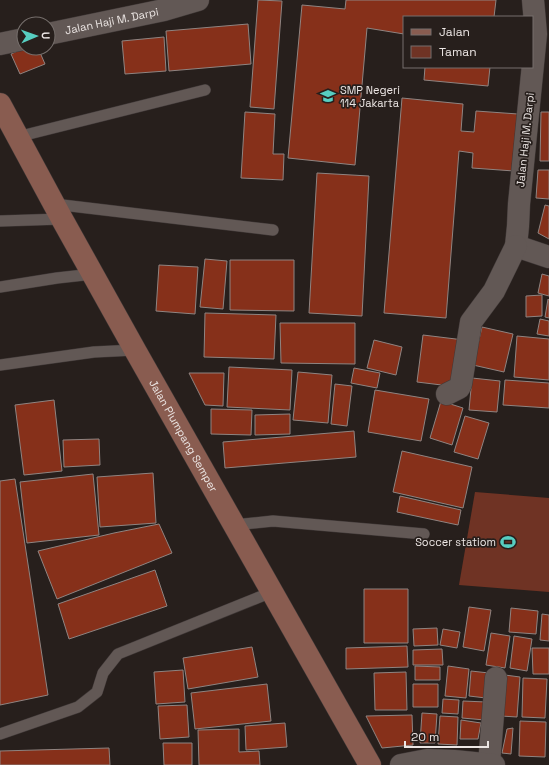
<svg xmlns="http://www.w3.org/2000/svg" width="549" height="765" viewBox="0 0 549 765" font-family="'Space Grotesk',sans-serif">
<style>
.green{fill:#6f3324}
.building{fill:#86301a;stroke:#8f8481}
.lines{fill:none;stroke-linecap:round;stroke-linejoin:round}
.lane-casing{stroke:#403938;stroke-width:12}
.street-casing{stroke:#403938;stroke-width:23}
.secondary-casing{stroke:#403938;stroke-width:23}
.lane{stroke:#625855;stroke-width:11}
.street{stroke:#625855;stroke-width:22}
.secondary{stroke:#895c50;stroke-width:22}
.labels{text-anchor:middle;dominant-baseline:central;stroke-width:3.5;stroke-linejoin:round;paint-order:stroke}
.street-label{font-size:11px;fill:#ece6e4;stroke:#271f1c}
.poi-label{font-size:11px;fill:#ece6e4;stroke:#271f1c;text-anchor:start}
</style>
<rect width="100%" height="100%" fill="#271f1c"/>
<path class="green" d="M 475,492 L 549,498 L 549,592 L 459,585 Z"/>
<path class="building" d="M 258,0 L 282,1 L 274,109 L 250,107 Z
M 346,0 L 496,0 L 494,17 L 404,17 L 404,34 L 367,28 L 355,165 L 288,158 L 302,5 L 345,9 Z
M 248,24 L 251,64 L 169,71 L 166,31 Z
M 164,37 L 166,71 L 125,74 L 122,41 Z
M 24,48 L 38,48 L 45,64 L 20,74 L 11,54 Z
M 425,67 L 490,67 L 488,86 L 424,80 Z
M 402,98 L 463,104 L 461,131 L 474,132 L 476,111 L 518,114 L 514,171 L 472,168 L 473,153 L 459,151 L 446,318 L 384,313 Z
M 245,112 L 275,114 L 273,154 L 284,154 L 283,180 L 241,178 Z
M 541,112 L 549,112 L 549,161 L 540,161 Z
M 538,170 L 549,170 L 549,199 L 536,198 Z
M 317,173 L 369,176 L 362,316 L 309,313 Z
M 545,205 L 549,206 L 549,239 L 538,233 Z
M 205,259 L 227,261 L 223,309 L 200,307 Z
M 230,260 L 294,260 L 294,311 L 230,310 Z
M 159,265 L 198,267 L 195,314 L 156,311 Z
M 542,274 L 549,276 L 549,296 L 538,293 Z
M 542,295 L 542,316 L 526,317 L 526,296 Z
M 548,299 L 549,300 L 549,318 L 545,317 Z
M 205,313 L 276,315 L 274,359 L 204,357 Z
M 540,319 L 549,321 L 549,336 L 537,334 Z
M 280,323 L 355,323 L 355,364 L 281,363 Z
M 482,327 L 513,334 L 504,372 L 473,365 Z
M 423,335 L 464,340 L 458,387 L 417,382 Z
M 517,336 L 549,339 L 549,380 L 514,377 Z
M 374,340 L 402,347 L 396,375 L 367,368 Z
M 229,367 L 292,370 L 290,410 L 227,407 Z
M 354,368 L 380,373 L 377,388 L 351,383 Z
M 298,372 L 332,375 L 328,423 L 293,420 Z
M 189,373 L 224,373 L 223,406 L 205,405 Z
M 472,378 L 500,381 L 497,412 L 469,410 Z
M 505,380 L 549,383 L 549,408 L 503,405 Z
M 335,384 L 352,386 L 347,426 L 331,424 Z
M 375,390 L 429,399 L 421,441 L 368,432 Z
M 54,400 L 62,471 L 24,475 L 15,405 Z
M 441,401 L 463,408 L 452,445 L 430,438 Z
M 211,409 L 252,410 L 251,435 L 211,434 Z
M 290,414 L 290,434 L 255,435 L 255,415 Z
M 465,416 L 489,423 L 478,459 L 454,452 Z
M 354,431 L 356,457 L 225,468 L 223,442 Z
M 99,439 L 100,465 L 64,467 L 63,440 Z
M 402,451 L 472,467 L 463,508 L 393,492 Z
M 153,473 L 156,523 L 100,527 L 97,477 Z
M 93,474 L 99,535 L 27,543 L 20,482 Z
M 15,479 L 48,695 L 0,705 L 0,481 Z
M 400,496 L 461,510 L 458,525 L 397,512 Z
M 159,524 L 172,553 L 57,599 L 38,551 L 114,533 Z
M 155,570 L 167,606 L 69,639 L 58,604 Z
M 364,589 L 408,589 L 408,643 L 364,643 Z
M 469,607 L 491,610 L 484,651 L 463,647 Z
M 511,608 L 538,611 L 536,634 L 509,632 Z
M 542,614 L 549,615 L 549,641 L 540,640 Z
M 437,628 L 438,645 L 414,646 L 413,629 Z
M 443,629 L 460,632 L 457,648 L 440,645 Z
M 491,633 L 510,636 L 505,668 L 486,665 Z
M 514,636 L 532,639 L 527,671 L 510,668 Z
M 407,646 L 408,667 L 346,669 L 346,648 Z
M 252,647 L 258,677 L 188,689 L 183,658 Z
M 532,648 L 549,648 L 549,674 L 533,674 Z
M 442,649 L 443,665 L 413,665 L 413,650 Z
M 415,666 L 440,667 L 440,680 L 415,680 Z
M 448,666 L 469,669 L 466,698 L 445,696 Z
M 183,670 L 185,702 L 156,704 L 154,672 Z
M 471,671 L 489,673 L 486,698 L 469,696 Z
M 406,672 L 407,710 L 375,710 L 374,673 Z
M 505,675 L 520,677 L 517,717 L 501,716 Z
M 523,678 L 547,679 L 545,718 L 522,717 Z
M 267,684 L 271,721 L 195,729 L 191,693 Z
M 413,684 L 438,684 L 438,707 L 413,707 Z
M 443,699 L 459,700 L 458,714 L 442,713 Z
M 463,701 L 486,702 L 485,720 L 462,718 Z
M 187,705 L 189,737 L 160,739 L 158,706 Z
M 422,713 L 437,714 L 435,743 L 420,743 Z
M 412,715 L 413,745 L 382,748 L 366,716 Z
M 440,716 L 458,717 L 457,745 L 438,744 Z
M 461,720 L 481,723 L 478,739 L 460,739 Z
M 520,721 L 546,722 L 545,757 L 519,756 Z
M 285,723 L 287,747 L 246,750 L 245,726 Z
M 513,728 L 511,754 L 502,753 L 507,729 Z
M 239,729 L 239,752 L 259,751 L 260,765 L 199,765 L 198,730 Z
M 163,743 L 192,743 L 192,765 L 164,765 Z
M 109,748 L 110,765 L 0,765 L 0,751 Z"/>
<g class="lines">
<g class="lane-casing">
<path id="lane" d="M 17,137 L 205,90
M 54,204 L 273,230
M 0,221 L 62,219
M 0,287 L 57,278 L 93,274
M 0,365 L 94,352 L 135,350
M 234,525 L 273,521 L 424,534
M 0,734 L 78,707 L 97,692 L 103,673 L 118,654 L 272,592"/>
</g>
<g class="street-casing">
<g id="street">
<path d="M 533,0 L 536,34 L 519,204 L 518,226 L 516,246 L 549,257"/>
<path id="s1" d="M 48,34 L 164,10 L 198,0"/>
<path d="M 0,44 L 24,39"/>
<path d="M 447,394 L 459,388 L 461,384 L 471,322 L 494,291 L 516,246"/>
<path d="M 489,764 L 496,678"/>
<path d="M 401,765 L 427,760 L 454,761 L 494,765"/>
</g>
</g>
<g class="secondary-casing">
<g id="secondary">
<path id="s2" d="M 0,104 L 62,219 L 135,350 L 370,765"/>
</g>
</g>
<use href="#lane" class="lane"/>
<use href="#street" class="street"/>
<use href="#secondary" class="secondary"/>
</g>
<defs>
<g id="school-bare" transform="scale(1.2)"><path d="M0-5L7-2L0 1L-7-2ZM-4 1L0 2.5L4 1V4Q0 6-4 4Z" fill="#57cec1" stroke="#271f1c" stroke-width="2.5" paint-order="stroke"/></g>
<g id="stadium-bare" transform="scale(1.2)"><path d="M0-5a6.5 5 0 1 0 0 10a6.5 5 0 1 0 0-10ZM-3.5-1.8h7v3.6h-7Z" fill="#57cec1" stroke="#271f1c" stroke-width="2.5" paint-order="stroke"/></g>
</defs>
<g fill-rule="evenodd">
<use href="#school-bare" x="328" y="96"/>
<use href="#stadium-bare" x="508" y="542"/>
</g>
<g class="labels">
<g class="street-label">
<text stroke="none"><textPath href="#s1" startOffset="65">Jalan Haji M. Darpi</textPath></text>
<text transform="translate(525 140) rotate(-84)">Jalan Haji M. Darpi</text>
<text stroke="none"><textPath href="#s2" startOffset="379">Jalan Plumpang Semper</textPath></text>
</g>
<g class="poi-label">
<text x="340" y="90">SMP Negeri<tspan x="340" dy="13">114 Jakarta</tspan></text>
<text x="496" y="542" text-anchor="end">Soccer statiom</text>
</g>
</g>
<rect x="403" y="16" width="130" height="52" fill="#271f1c" stroke="#766f6c"/>
<rect x="411" y="29" width="20" height="6" fill="#895c50" stroke="#766f6c"/>
<text x="439" y="36" font-size="12" fill="#ece6e4">Jalan</text>
<rect x="411" y="46" width="20" height="12" fill="#6f3324" stroke="#766f6c"/>
<text x="439" y="56" font-size="12" fill="#ece6e4">Taman</text>
<g transform="translate(36 36) rotate(88)"><circle r="19" fill="#271f1c" stroke="#766f6c"/>
<path d="M0-3L7 15L0 10L-7 15Z" fill="#57cec1"/>
<text y="-6" font-size="11" font-weight="bold" text-anchor="middle" fill="#ece6e4">U</text>
</g>
<path d="M405 741v6h83v-6" fill="none" stroke="#ece6e4" stroke-width="2"/>
<text x="411" y="741" font-size="12" fill="#ece6e4" stroke="#271f1c" stroke-width="3" paint-order="stroke">20 m</text>
</svg>
